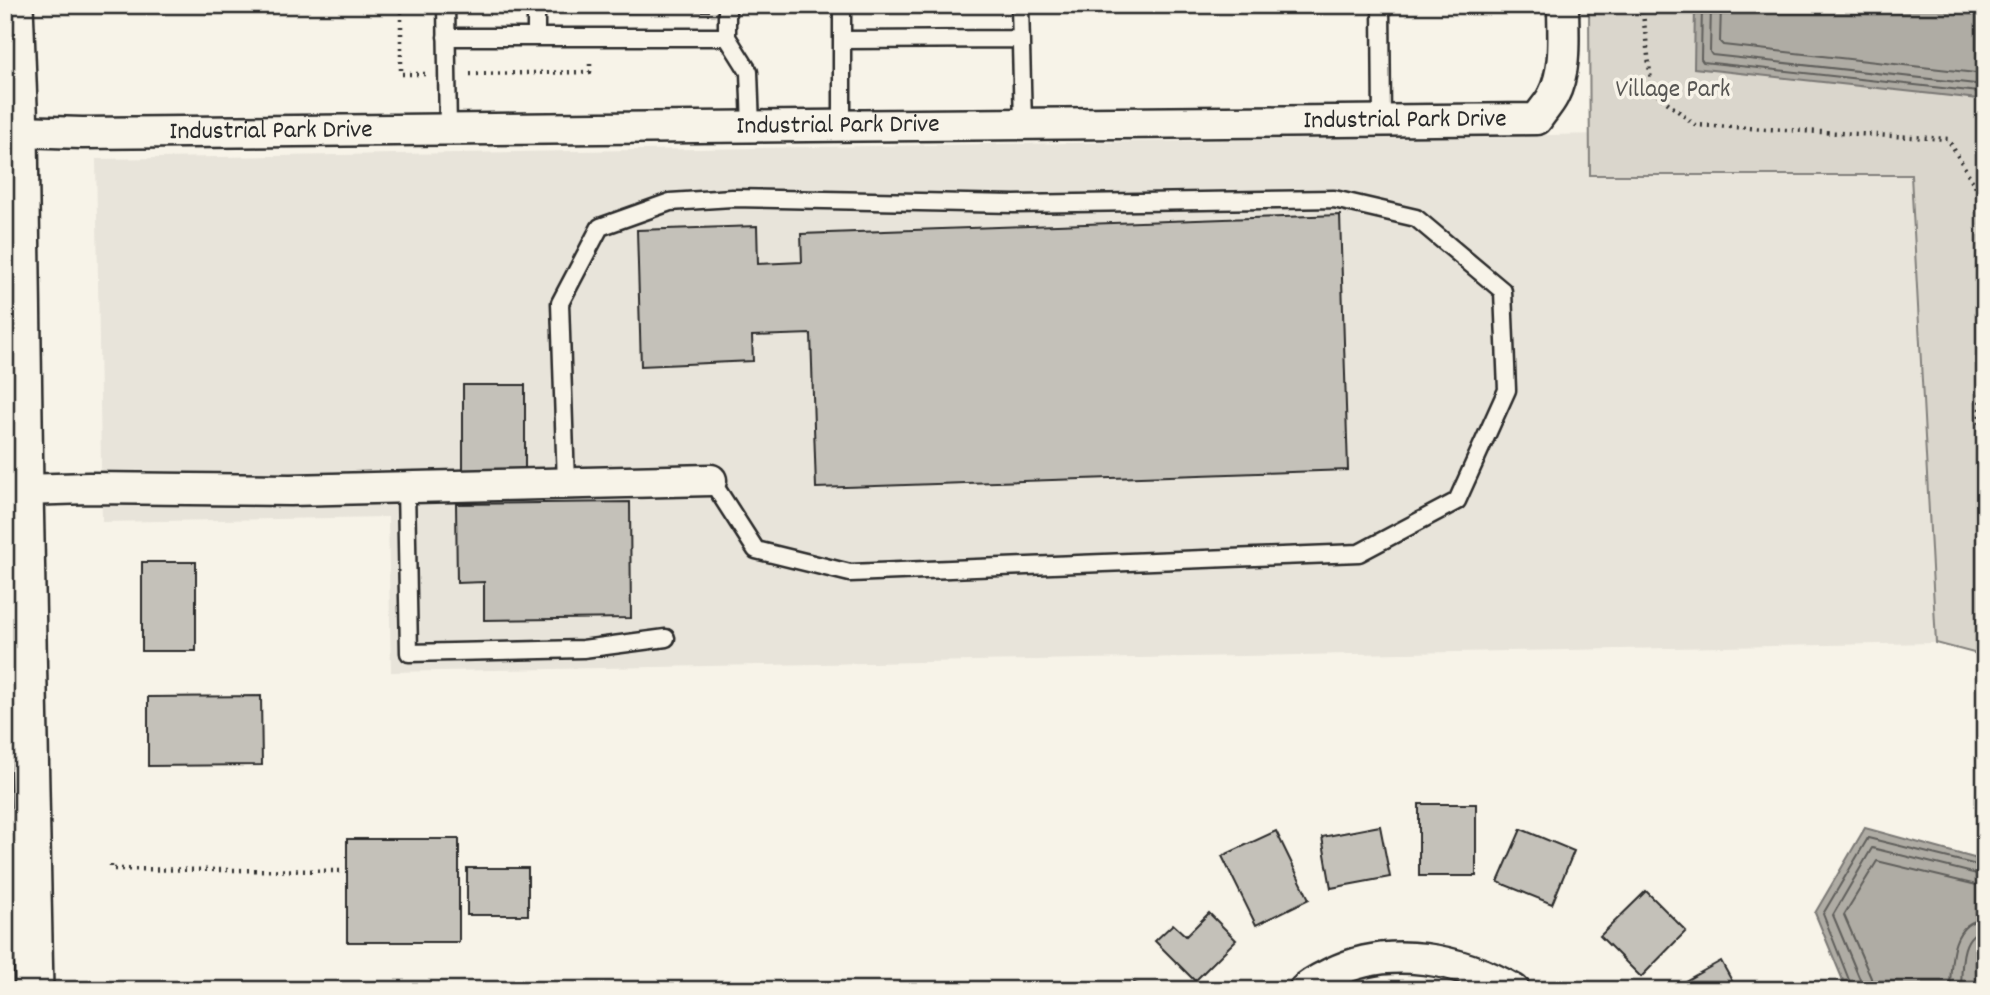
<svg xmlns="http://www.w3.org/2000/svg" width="1990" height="995" viewBox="0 0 1990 995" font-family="Dekko,sans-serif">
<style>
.built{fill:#e8e4da}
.green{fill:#dad6cc;stroke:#82807c;stroke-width:2}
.water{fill:#afaca4;stroke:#7a7874;stroke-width:2}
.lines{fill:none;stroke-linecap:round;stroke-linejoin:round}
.shore{stroke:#605f5b;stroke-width:2}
.building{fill:#c4c1b9;stroke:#2b2b2b;stroke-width:2}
.service-casing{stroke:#2b2b2b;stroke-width:21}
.minor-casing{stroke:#2b2b2b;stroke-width:35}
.tertiary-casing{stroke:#2b2b2b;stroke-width:42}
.path{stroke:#2b2b2b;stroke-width:4.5;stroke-dasharray:2 5;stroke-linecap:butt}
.service{stroke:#f7f3e8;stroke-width:16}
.minor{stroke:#f7f3e8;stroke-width:30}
.tertiary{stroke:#f7f3e8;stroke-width:37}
.labels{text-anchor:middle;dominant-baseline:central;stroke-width:7;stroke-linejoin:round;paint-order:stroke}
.park-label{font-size:26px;fill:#575653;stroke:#f7f3e8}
.street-label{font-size:26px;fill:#2b2b2b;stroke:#f7f3e8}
</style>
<rect width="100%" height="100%" fill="#f7f3e8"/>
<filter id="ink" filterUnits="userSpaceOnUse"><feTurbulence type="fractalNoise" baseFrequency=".0143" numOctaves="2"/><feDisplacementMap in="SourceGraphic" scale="14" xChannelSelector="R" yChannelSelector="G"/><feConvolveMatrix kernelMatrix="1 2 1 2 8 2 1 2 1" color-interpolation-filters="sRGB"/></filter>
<g filter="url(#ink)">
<path class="built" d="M 1909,129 L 1936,643 L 391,672 L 388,517 L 102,522 L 96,159 Z"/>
<path class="green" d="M 1589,5 L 1985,5 L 1985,656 L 1936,643 L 1911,175 L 1590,175 Z"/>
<path class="water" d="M 1695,5 L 1985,5 L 1985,110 L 1978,99 L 1694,68 Z
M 1865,828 L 1985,861 L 1985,916 L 1976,990 L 1847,990 L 1815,913 Z"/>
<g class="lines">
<path class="shore" d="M 1702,5 L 1701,59 L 1703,62 L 1979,92 L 1985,96
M 1711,5 L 1710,52 L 1712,55 L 1985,85
M 1721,5 L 1720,42 L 1723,45 L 1985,74
M 1853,990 L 1823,914 L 1868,838 L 1985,867
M 1862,990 L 1861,982 L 1833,915 L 1872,848 L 1985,876
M 1872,990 L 1871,978 L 1844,915 L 1877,861 L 1985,887
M 1950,990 C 1951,963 1950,921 1985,919
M 1961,990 C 1962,970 1959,932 1985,930"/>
</g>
<path class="building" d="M 589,5 L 709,5 L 709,11 L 589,13 Z
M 1132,5 L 1289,5 L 1289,7 L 1132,7 Z
M 1340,215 L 1348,470 L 816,488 L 811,334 L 752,336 L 753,361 L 641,366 L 637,230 L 757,226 L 758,264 L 802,262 L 801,234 Z
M 463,385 L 525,385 L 525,472 L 463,472 Z
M 630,502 L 631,618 L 484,620 L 484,582 L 457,583 L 456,504 Z
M 142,562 L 196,562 L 196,651 L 142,651 Z
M 261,696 L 262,765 L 148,766 L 148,697 Z
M 1419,804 L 1476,804 L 1476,876 L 1419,876 Z
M 1380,826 L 1390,877 L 1331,888 L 1322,837 Z
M 1521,829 L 1574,851 L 1552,904 L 1498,882 Z
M 1276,831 L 1309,899 L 1256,925 L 1222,856 Z
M 347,839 L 459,839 L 459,942 L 347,942 Z
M 467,868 L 528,868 L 528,915 L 467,915 Z
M 1646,891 L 1686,931 L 1641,977 L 1600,936 Z
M 1209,913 L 1236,940 L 1195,981 L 1155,941 L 1173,924 L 1186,936 Z
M 1721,961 L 1737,990 L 1669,990 Z
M 1134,983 L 1153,990 L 1131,990 Z"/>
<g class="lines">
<g class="service-casing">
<path id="service" d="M 446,5 L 448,130
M 536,5 L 536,37
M 727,5 L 727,37 L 749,72 L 751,127
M 842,5 L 842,126
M 1020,5 L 1023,124
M 1381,5 L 1382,122
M 446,37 L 727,37
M 842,40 L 1021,39
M 566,484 L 560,303 L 600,227 L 670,202 L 732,198 L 1014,204 L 1334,199 L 1416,218 L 1503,291 L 1507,390 L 1457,501 L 1359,553 L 850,573 L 756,550 L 711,480
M 406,487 L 409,653 L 583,649 L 666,638
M 5,935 L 33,934"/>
</g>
<g class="minor-casing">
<g id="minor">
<path id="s1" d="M 19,131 L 82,133 L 1537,119 C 1542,111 1549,104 1553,96 C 1567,69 1563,34 1563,5"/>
<path d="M 24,490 L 89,488 L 290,490 L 711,480"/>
<path d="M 1304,990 C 1312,982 1322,978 1332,973 C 1390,944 1460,959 1514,990"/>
</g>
</g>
<g class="tertiary-casing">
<path id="tertiary" d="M 14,5 L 19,131 L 24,490 L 34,990"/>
</g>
<path class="path" d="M 401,5 L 401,74 L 426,74
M 1642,5 L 1652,90 L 1695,125 L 1948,139 L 1985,203
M 470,74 L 590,72 L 590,60
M 1985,310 L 1979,429 L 1985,469
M 111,865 L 111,869 L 343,871"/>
<use href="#service" class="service"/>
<use href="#minor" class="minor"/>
<use href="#tertiary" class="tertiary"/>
</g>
</g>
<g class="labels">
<g class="park-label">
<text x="1673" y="90">Village Park</text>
</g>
<g class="street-label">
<text stroke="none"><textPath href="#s1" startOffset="1386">Industrial Park Drive</textPath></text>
<text stroke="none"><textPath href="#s1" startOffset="819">Industrial Park Drive</textPath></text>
<text stroke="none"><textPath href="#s1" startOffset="252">Industrial Park Drive</textPath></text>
</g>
</g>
<rect width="1990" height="995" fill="none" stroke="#f7f3e8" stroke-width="28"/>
<rect x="14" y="14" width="1962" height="967" fill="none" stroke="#2b2b2b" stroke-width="2.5" filter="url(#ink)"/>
</svg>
